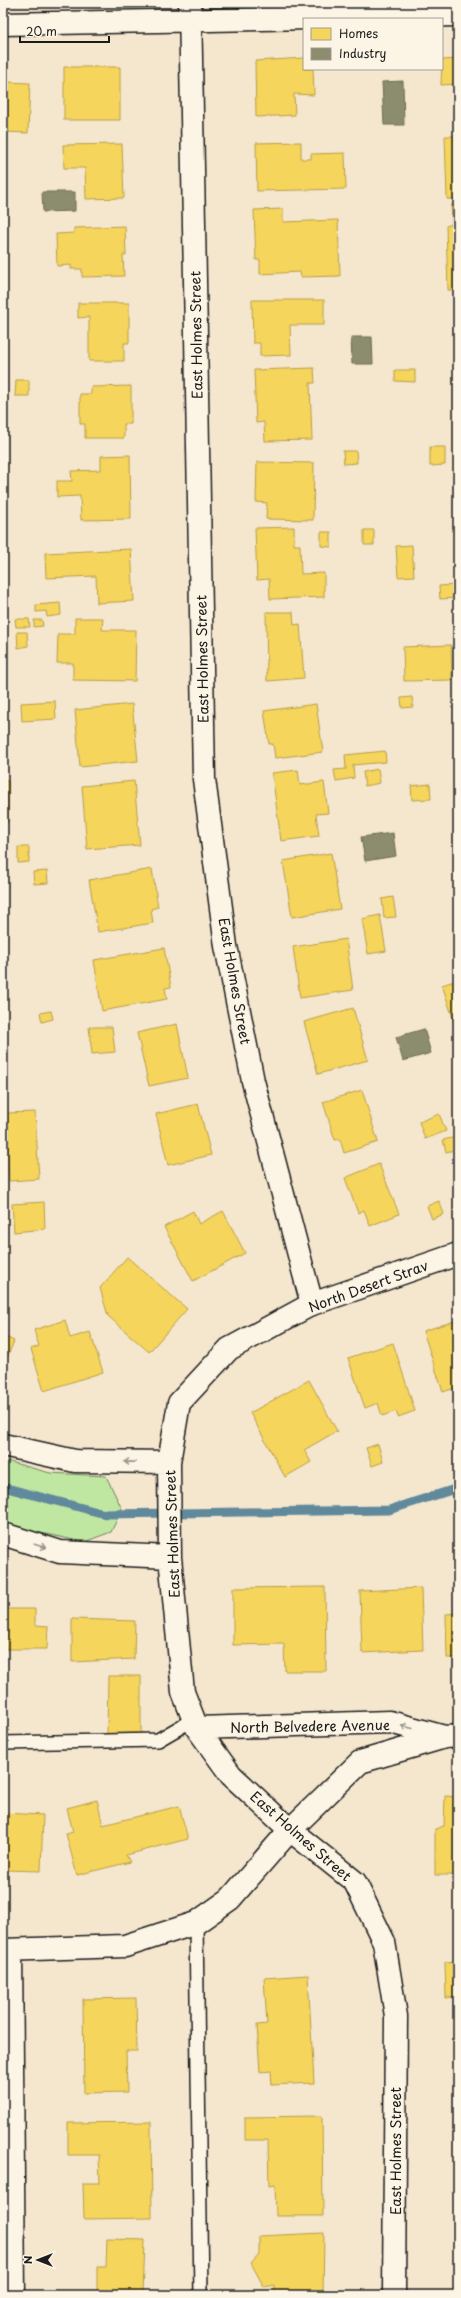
<svg xmlns="http://www.w3.org/2000/svg" width="461" height="2298" viewBox="0 0 461 2298" font-family="'Playpen Sans',sans-serif">
<style>
.green{fill:#c0e7a1;stroke:#6e825e}
.homes{fill:#f6d55c;stroke:#b59e49}
.industry{fill:#8c8c6e;stroke:#6a6a55}
.lines{fill:none;stroke-linecap:round;stroke-linejoin:round}
.stream{stroke:#61899c;stroke-width:9}
.lane-casing{stroke:#1c1c1c;stroke-width:16}
.street-casing{stroke:#1c1c1c;stroke-width:25}
.lane{stroke:#fcf5e5;stroke-width:13}
.street{stroke:#fcf5e5;stroke-width:22}
.oneway{stroke:#97938b}
.labels{text-anchor:middle;dominant-baseline:central;stroke-width:4;stroke-linejoin:round;paint-order:stroke}
.street-label{font-size:14px;fill:#1c1c1c;stroke:#fcf5e5}
</style>
<rect width="100%" height="100%" fill="#f5e6ce"/>
<filter id="ink" filterUnits="userSpaceOnUse"><feTurbulence type="fractalNoise" baseFrequency=".025" numOctaves="2"/><feDisplacementMap in="SourceGraphic" scale="8" xChannelSelector="R" yChannelSelector="G"/><feConvolveMatrix kernelMatrix="1 2 1 2 8 2 1 2 1" color-interpolation-filters="sRGB"/></filter>
<g filter="url(#ink)">
<path class="green" d="M 3,1460 L 50,1473 L 106,1476 L 122,1509 L 111,1532 L 84,1542 L 3,1525 Z"/>
<path class="homes" d="M 304,58 L 304,69 L 313,69 L 314,95 L 294,94 L 295,115 L 256,117 L 255,61 Z
M 458,59 L 458,84 L 441,85 L 442,60 Z
M 64,67 L 120,67 L 120,120 L 64,120 Z
M 6,82 L 30,83 L 28,133 L 4,132 Z
M 445,136 L 458,136 L 458,199 L 447,199 Z
M 301,142 L 301,159 L 311,159 L 311,154 L 345,153 L 346,189 L 257,191 L 256,143 Z
M 122,144 L 124,198 L 86,199 L 85,168 L 64,168 L 63,145 Z
M 451,205 L 458,205 L 458,290 L 448,290 L 446,226 L 452,224 Z
M 283,209 L 283,222 L 338,220 L 340,276 L 301,277 L 300,272 L 260,274 L 260,260 L 256,260 L 254,210 Z
M 125,226 L 126,255 L 123,255 L 124,276 L 82,277 L 82,269 L 71,269 L 71,265 L 57,266 L 56,234 L 74,233 L 74,228 Z
M 252,300 L 324,300 L 324,325 L 290,325 L 291,355 L 260,356 L 260,343 L 253,343 Z
M 78,303 L 129,303 L 129,343 L 124,343 L 124,361 L 89,361 L 89,317 L 78,318 Z
M 455,309 L 458,309 L 458,335 L 455,335 Z
M 314,368 L 315,383 L 310,383 L 312,440 L 265,441 L 264,422 L 256,423 L 254,370 Z
M 395,370 L 415,370 L 415,382 L 395,381 Z
M 456,379 L 458,379 L 458,433 L 456,433 Z
M 16,380 L 29,380 L 29,396 L 15,396 Z
M 131,386 L 131,424 L 124,424 L 124,438 L 85,438 L 85,424 L 80,424 L 80,394 L 91,394 L 91,387 Z
M 430,447 L 445,447 L 445,465 L 430,466 Z
M 343,451 L 356,451 L 357,463 L 344,464 Z
M 130,455 L 131,519 L 81,520 L 80,496 L 57,497 L 57,481 L 72,481 L 71,471 L 101,470 L 101,456 Z
M 257,462 L 314,463 L 313,520 L 266,519 L 267,503 L 256,502 Z
M 294,527 L 294,545 L 300,545 L 301,574 L 324,573 L 324,597 L 270,599 L 269,579 L 257,580 L 255,528 Z
M 364,530 L 374,530 L 374,545 L 364,545 Z
M 321,532 L 331,532 L 331,547 L 321,546 Z
M 412,545 L 414,576 L 398,577 L 396,546 Z
M 454,545 L 458,545 L 458,575 L 455,575 Z
M 131,549 L 134,601 L 97,603 L 96,576 L 46,578 L 45,553 Z
M 455,585 L 456,598 L 440,599 L 439,586 Z
M 60,603 L 61,615 L 47,617 L 46,611 L 36,612 L 36,605 Z
M 266,612 L 293,612 L 294,625 L 300,624 L 304,678 L 267,681 Z
M 75,618 L 103,618 L 102,630 L 136,630 L 135,681 L 73,680 L 73,663 L 57,663 L 58,634 L 75,634 Z
M 15,619 L 29,619 L 30,627 L 16,627 Z
M 34,620 L 42,620 L 43,626 L 34,627 Z
M 17,632 L 27,632 L 28,646 L 18,648 Z
M 451,645 L 452,680 L 404,681 L 403,647 Z
M 412,697 L 413,707 L 402,708 L 401,698 Z
M 55,701 L 56,719 L 22,721 L 21,703 Z
M 132,704 L 138,761 L 80,767 L 75,710 Z
M 316,704 L 323,752 L 275,758 L 273,744 L 269,744 L 264,711 Z
M 385,751 L 386,762 L 353,765 L 354,778 L 336,781 L 334,770 L 346,769 L 345,755 Z
M 378,769 L 380,783 L 365,786 L 363,772 Z
M 298,770 L 300,785 L 324,782 L 328,813 L 316,814 L 319,836 L 281,841 L 272,773 Z
M 3,781 L 8,781 L 8,822 L 3,822 Z
M 134,781 L 140,845 L 87,849 L 82,786 Z
M 430,784 L 431,799 L 412,800 L 411,786 Z
M 18,847 L 29,847 L 29,862 L 18,863 Z
M 331,853 L 340,909 L 292,917 L 283,861 Z
M 152,869 L 158,907 L 151,909 L 153,923 L 98,932 L 89,880 Z
M 47,871 L 48,883 L 34,884 L 33,872 Z
M 393,897 L 396,917 L 384,918 L 382,899 Z
M 380,915 L 386,951 L 368,954 L 362,919 Z
M 346,939 L 353,990 L 300,998 L 293,947 Z
M 164,948 L 171,987 L 165,988 L 167,999 L 102,1011 L 94,960 Z
M 458,980 L 458,1033 L 442,985 Z
M 353,1008 L 368,1060 L 318,1074 L 304,1022 Z
M 51,1011 L 53,1019 L 42,1022 L 40,1013 Z
M 177,1024 L 188,1078 L 149,1086 L 137,1033 Z
M 89,1027 L 112,1027 L 115,1052 L 92,1054 Z
M 362,1090 L 378,1142 L 344,1153 L 340,1139 L 335,1140 L 323,1102 Z
M 198,1104 L 211,1155 L 168,1165 L 156,1114 Z
M 35,1112 L 39,1179 L 9,1181 L 7,1113 Z
M 439,1114 L 446,1131 L 425,1139 L 419,1122 Z
M 456,1137 L 458,1149 L 446,1152 L 443,1140 Z
M 379,1164 L 399,1214 L 370,1226 L 364,1210 L 358,1213 L 345,1178 Z
M 439,1201 L 444,1214 L 432,1219 L 427,1206 Z
M 44,1202 L 45,1229 L 14,1232 L 12,1204 Z
M 193,1211 L 199,1224 L 223,1211 L 245,1253 L 193,1281 L 164,1227 Z
M 127,1257 L 187,1309 L 149,1352 L 108,1316 L 100,1288 Z
M 65,1320 L 70,1338 L 90,1332 L 103,1372 L 44,1391 L 31,1349 L 39,1346 L 34,1330 Z
M 458,1320 L 458,1387 L 443,1392 L 423,1331 Z
M 3,1336 L 14,1341 L 3,1368 Z
M 393,1343 L 415,1411 L 398,1417 L 396,1411 L 382,1416 L 378,1403 L 365,1408 L 348,1358 Z
M 309,1380 L 337,1431 L 304,1450 L 311,1462 L 285,1477 L 250,1413 Z
M 378,1444 L 383,1462 L 372,1466 L 366,1448 Z
M 325,1587 L 326,1671 L 285,1671 L 284,1644 L 233,1645 L 233,1588 Z
M 421,1588 L 423,1650 L 362,1653 L 360,1591 Z
M 3,1609 L 35,1609 L 35,1625 L 48,1626 L 47,1649 L 3,1649 Z
M 458,1613 L 458,1658 L 447,1658 L 446,1614 Z
M 72,1619 L 135,1621 L 134,1659 L 72,1662 Z
M 108,1676 L 141,1676 L 141,1734 L 107,1734 Z
M 445,1796 L 458,1797 L 458,1875 L 435,1875 L 435,1829 L 444,1826 Z
M 97,1800 L 103,1825 L 179,1806 L 188,1839 L 126,1855 L 130,1862 L 77,1875 L 66,1834 L 73,1832 L 67,1808 Z
M 3,1813 L 43,1815 L 41,1871 L 3,1870 Z
M 458,1961 L 458,1997 L 446,1998 L 445,1962 Z
M 308,1975 L 314,2083 L 272,2085 L 271,2071 L 260,2072 L 257,2025 L 267,2024 L 264,1978 Z
M 136,1998 L 137,2051 L 126,2051 L 127,2092 L 84,2093 L 83,1999 Z
M 322,2116 L 323,2216 L 276,2216 L 275,2185 L 269,2186 L 268,2140 L 245,2140 L 245,2117 Z
M 151,2122 L 152,2218 L 84,2219 L 83,2183 L 100,2183 L 99,2155 L 68,2155 L 68,2123 Z
M 324,2233 L 323,2295 L 274,2295 L 274,2285 L 264,2287 L 251,2263 L 259,2254 L 259,2236 Z
M 107,2239 L 145,2240 L 143,2295 L 97,2295 L 97,2267 L 106,2267 Z
M 238,2292 L 238,2295 L 221,2295 L 220,2293 Z"/>
<path class="industry" d="M 403,81 L 404,125 L 384,125 L 382,82 Z
M 42,192 L 75,192 L 75,211 L 43,212 Z
M 351,337 L 372,337 L 373,364 L 352,364 Z
M 393,833 L 396,856 L 365,861 L 361,837 Z
M 424,1029 L 431,1053 L 403,1061 L 396,1037 Z"/>
<g class="lines">
<path class="stream" d="M 3,1487 L 105,1514 L 389,1510 L 458,1488"/>
<g class="lane-casing">
<path id="lane" d="M 3,1743 L 158,1740 L 194,1719
M 196,1923 L 201,2295"/>
</g>
<g class="street-casing">
<path id="street" d="M 190,3 L 204,779 L 226,946 L 253,1081 L 312,1304
M 3,24 L 458,15
M 3,1445 L 75,1461 L 169,1462
M 3,1534 L 60,1552 L 170,1557
M 197,1728 L 390,1722 L 445,1737
M 3,1950 L 125,1946 L 196,1923 L 230,1899 L 290,1830 L 360,1762 L 445,1737 L 458,1736
M 11,1950 L 14,2295
M 394,2295 L 396,2016 L 384,1942 L 355,1882 L 290,1830 L 231,1775 L 197,1728 L 183,1692 L 170,1557 L 169,1462 L 179,1403 L 229,1349 L 312,1304 L 458,1254"/>
</g>
<use href="#lane" class="lane"/>
<use href="#street" class="street"/>
</g>
<defs><path id="oneway-shaft" d="M-6 0H5M1.5-3L5.5 0L1.5 3" fill="none" stroke-width="1.6" stroke-linecap="round" stroke-linejoin="round"/></defs>
<g class="oneway">
<use href="#oneway-shaft" transform="translate(130 1462) rotate(-179)"/>
<use href="#oneway-shaft" transform="translate(40 1546) rotate(18)"/>
<use href="#oneway-shaft" transform="translate(407 1727) rotate(-166)"/>
</g>
</g>
<g class="labels">
<g class="street-label">
<text transform="translate(196 335) rotate(-91)">East Holmes Street</text>
<text transform="translate(202 659) rotate(-91)">East Holmes Street</text>
<text transform="translate(235 981) rotate(80)">East Holmes Street</text>
<text transform="translate(368 1286) rotate(-20)">North Desert Strav</text>
<text transform="translate(172 1534) rotate(-92)">East Holmes Street</text>
<text transform="translate(310 1726) rotate(-1)">North Belvedere Avenue</text>
<text transform="translate(301 1836) rotate(41)">East Holmes Street</text>
<text transform="translate(395 2151) rotate(-90)">East Holmes Street</text>
</g>
</g>
<rect width="461" height="2298" fill="none" stroke="#fcf5e5" stroke-width="16"/>
<rect x="8" y="8" width="445" height="2282" fill="none" stroke="#1c1c1c" stroke-width="1.5" filter="url(#ink)"/>
<rect x="303" y="18" width="140" height="52" fill="#fcf5e5" stroke="#a29e95"/>
<rect x="311" y="28" width="20" height="12" fill="#f6d55c" stroke="#a29e95"/>
<text x="339" y="38" font-size="12" fill="#1c1c1c">Homes</text>
<rect x="311" y="48" width="20" height="12" fill="#8c8c6e" stroke="#a29e95"/>
<text x="339" y="58" font-size="12" fill="#1c1c1c">Industry</text>
<g transform="translate(38 2260) rotate(270)" stroke="#fcf5e5" stroke-width="3" paint-order="stroke">
<path d="M0-3L7 15L0 10L-7 15Z" fill="#1c1c1c"/>
<text y="-6" font-size="11" font-weight="bold" text-anchor="middle" fill="#1c1c1c">N</text>
</g>
<path d="M20 36v6h89v-6" fill="none" stroke="#1c1c1c" stroke-width="2"/>
<text x="26" y="36" font-size="12" fill="#1c1c1c" stroke="#fcf5e5" stroke-width="3" paint-order="stroke">20 m</text>
</svg>
